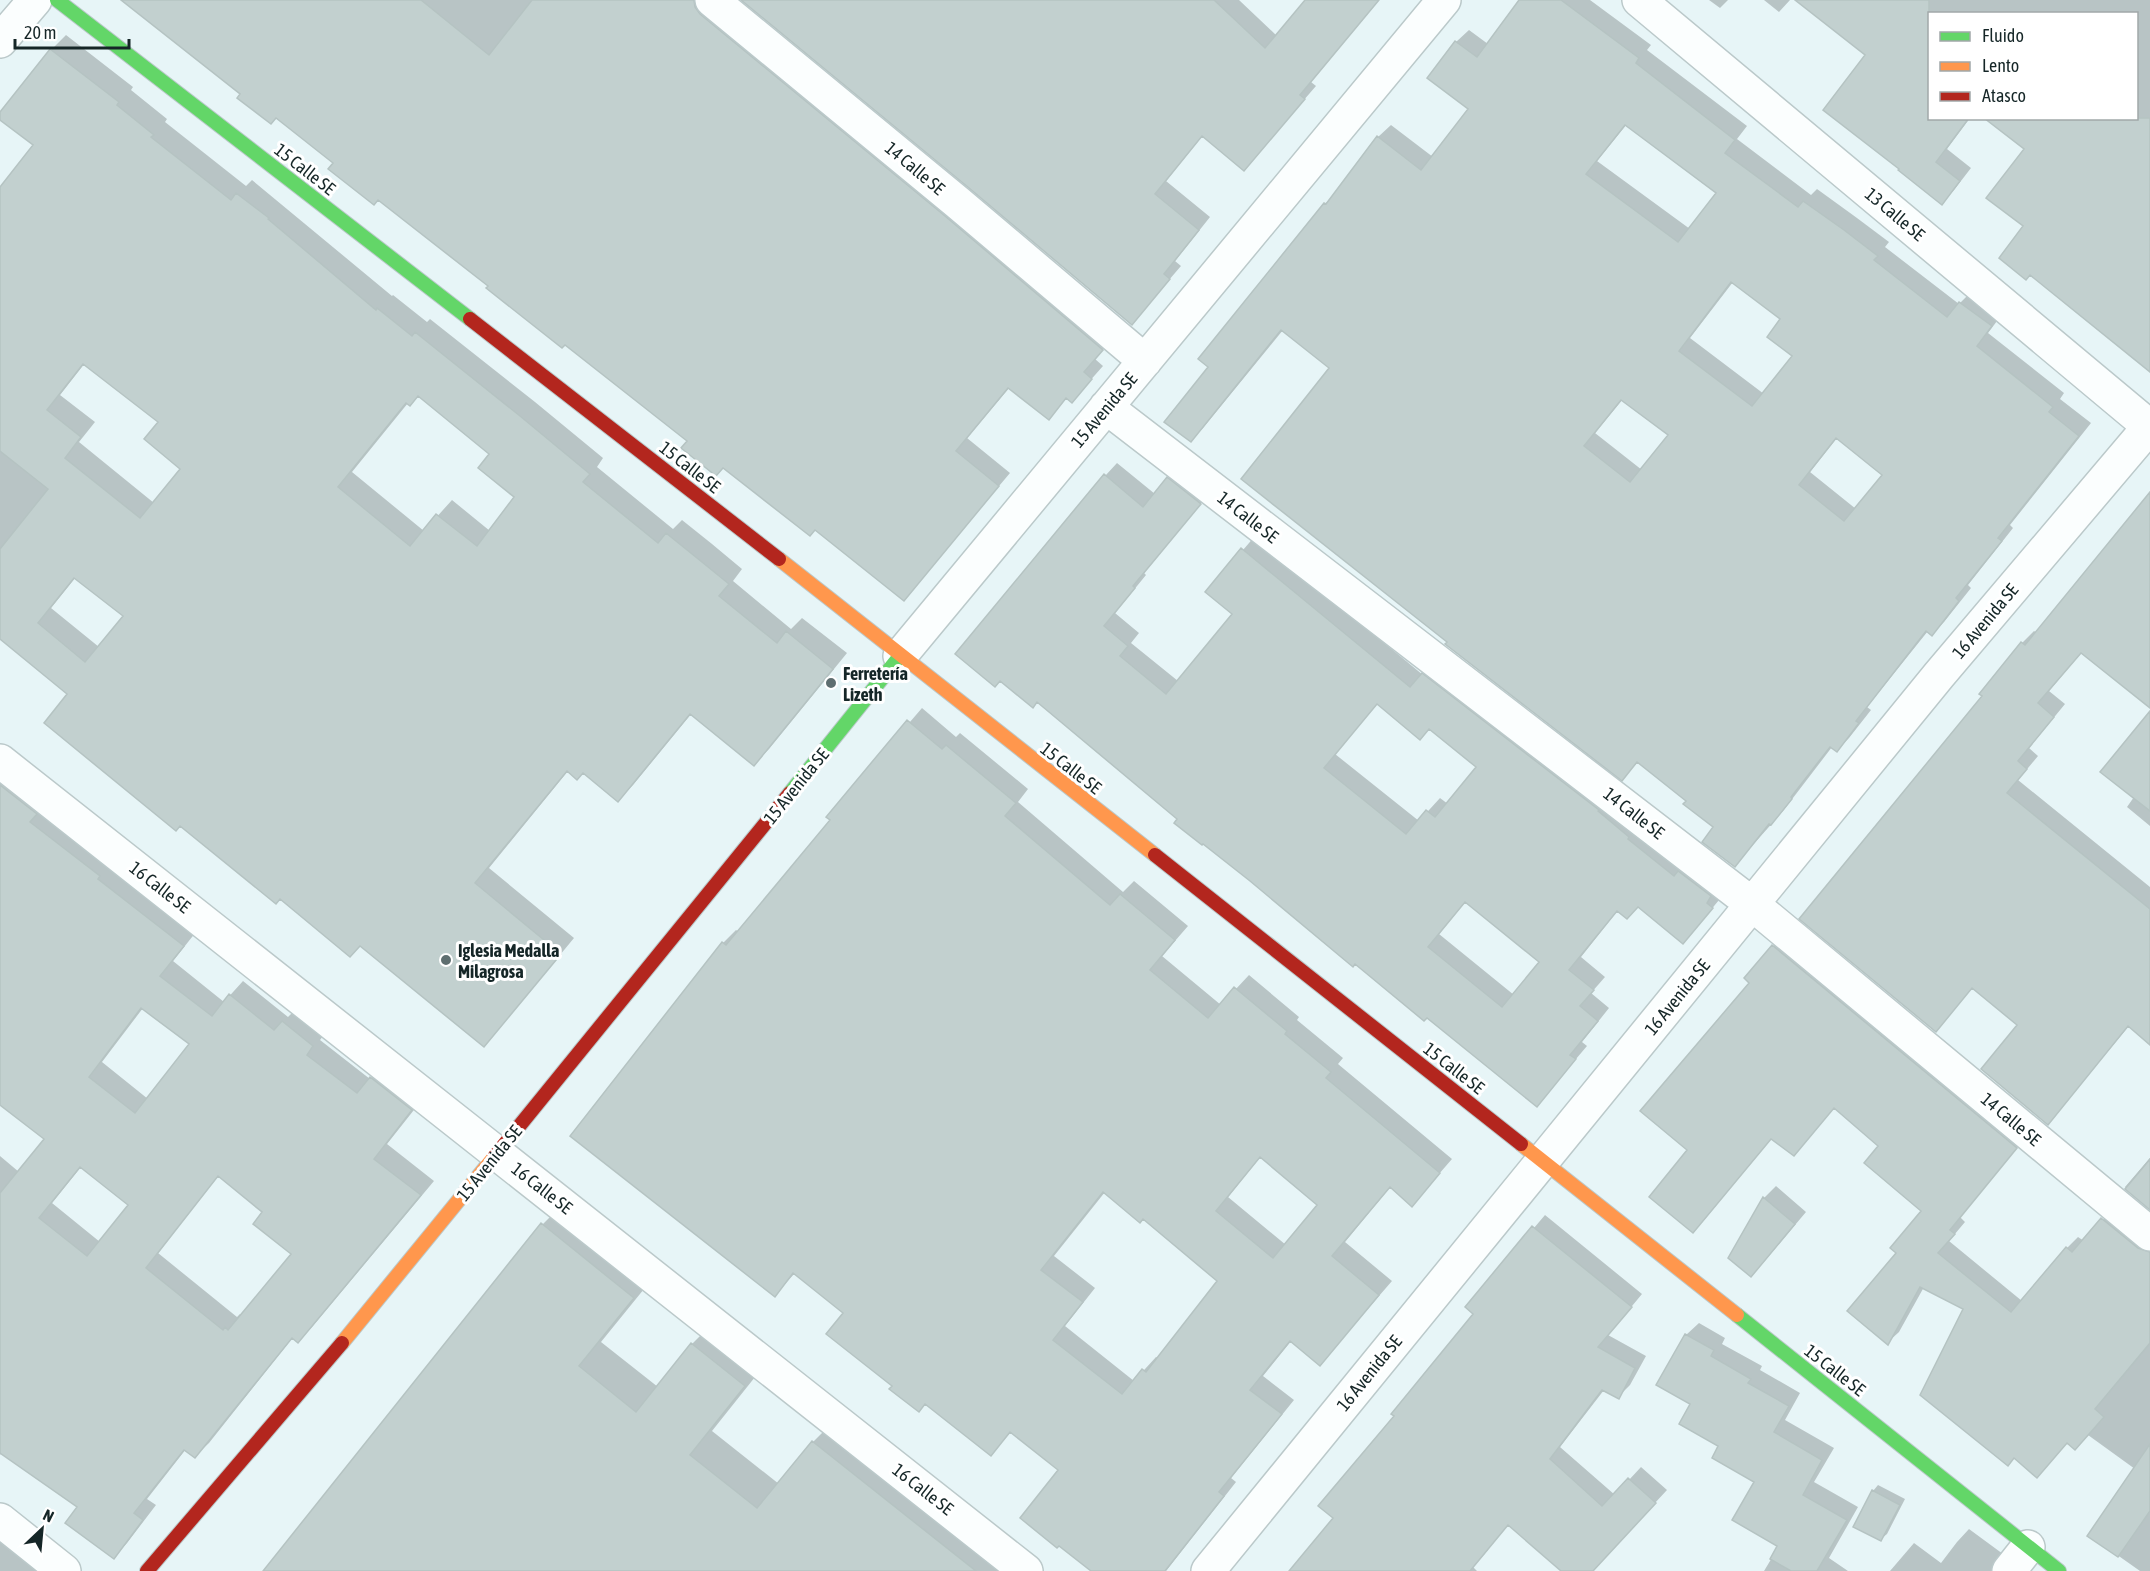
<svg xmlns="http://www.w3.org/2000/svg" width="2150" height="1571" viewBox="0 0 2150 1571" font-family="'Asap Condensed',sans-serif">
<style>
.shadow{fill:#0003;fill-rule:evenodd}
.building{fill:#c2d0cf;stroke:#b5c3c2;stroke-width:1.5;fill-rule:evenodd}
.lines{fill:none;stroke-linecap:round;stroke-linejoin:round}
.street-casing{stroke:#bbc9ca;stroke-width:36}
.fast-casing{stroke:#bbc9ca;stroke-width:16}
.slow-casing{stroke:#bbc9ca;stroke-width:16}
.jam-casing{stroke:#bbc9ca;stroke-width:16}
.street{stroke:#fbfefe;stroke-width:33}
.fast{stroke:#63d668;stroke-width:14}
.slow{stroke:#ff974d;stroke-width:14}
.jam{stroke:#b3261e;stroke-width:14}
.poi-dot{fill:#5e6e70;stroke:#fff;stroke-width:2}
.labels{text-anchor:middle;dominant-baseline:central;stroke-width:6;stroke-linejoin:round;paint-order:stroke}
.street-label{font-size:18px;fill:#152627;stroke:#fff}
.poi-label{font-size:18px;font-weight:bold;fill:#152627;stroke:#fff;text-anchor:start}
</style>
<rect width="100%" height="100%" fill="#e7f5f7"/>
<path class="shadow" d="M 123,0 L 711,0 L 1114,337 L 1095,359 L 1103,366 L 1072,401 L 1068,397 L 1049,418 L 1010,387 L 967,438 L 1010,473 L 904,599 L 815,528 L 689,440 L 277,116 L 242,93 Z
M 744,0 L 1239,0 L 1277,36 L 1307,0 L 1379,0 L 1311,82 L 1316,86 L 1244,169 L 1203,135 L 1166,181 L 1210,217 L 1175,261 L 1181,266 L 1132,323 Z
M 1521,0 L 1590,0 L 1651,45 L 1647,50 L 1747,126 L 1737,139 L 1811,195 L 1817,189 L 1857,218 L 1889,242 L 1885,247 L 1959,304 L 1973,290 L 2003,313 L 1988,333 L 2064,393 L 2060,399 L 2091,423 L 2010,525 L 2013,528 L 1968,585 L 1971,588 L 1944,622 L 1932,634 L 1928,631 L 1867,707 L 1871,710 L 1849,738 L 1837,750 L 1832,747 L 1783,811 L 1735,865 L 1715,827 L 1688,800 L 1639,761 L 1622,779 L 1449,642 L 1332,368 L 1283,330 L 1203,428 L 1191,440 L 1210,367 L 1325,204 L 1338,190 L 1378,137 L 1391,125 L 1433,157 L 1470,108 L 1456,42 L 1469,30 L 1488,44 ZM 1627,124 L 1718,193 L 1690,229 L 1597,161 ZM 1733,282 L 1782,319 L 1794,356 L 1764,394 L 1690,338 ZM 1623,399 L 1670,435 L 1642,470 L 1595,433 ZM 1837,438 L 1884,474 L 1856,509 L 1810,472 Z
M 1709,0 L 1728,0 L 1720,8 Z
M 1764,0 L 1790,0 L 1779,12 Z
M 1798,0 L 2150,0 L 2150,357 L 2136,118 L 2136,14 L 1930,14 L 1930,118 L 1970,118 L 1947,149 L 1971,168 L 1954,190 L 1942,203 L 1867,55 Z
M 66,35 L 133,87 L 131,90 L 167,119 L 165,122 L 246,186 L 252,180 L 392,296 L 393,295 L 427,322 L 430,319 L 535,402 L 603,458 L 597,467 L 673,529 L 682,520 L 712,544 L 742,569 L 733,581 L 791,629 L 802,618 L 847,653 L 769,749 L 754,764 L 692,713 L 633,785 L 618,800 L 584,771 L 568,771 L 489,868 L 574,938 L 498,1030 L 484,1045 L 361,945 L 280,898 L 69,694 L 0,637 L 0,197 L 35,145 L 0,118 L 0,114 L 51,50 ZM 85,363 L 160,422 L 182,469 L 154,503 L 79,442 L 95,422 L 60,395 ZM 419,395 L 491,454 L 516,497 L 490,531 L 452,500 L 424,531 L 352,472 L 408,403 ZM 76,577 L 125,616 L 99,647 L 51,608 Z
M 1117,463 L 1155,494 L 1180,466 L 1212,490 L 1144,573 L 1146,575 L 1115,613 L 1139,633 L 1131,643 L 1178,681 L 1234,614 L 1207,592 L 1255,536 L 1423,675 L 1435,662 L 1724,894 L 1695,929 L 1638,906 L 1618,910 L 1581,957 L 1605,977 L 1591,993 L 1609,1008 L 1582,1042 L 1587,1046 L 1537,1105 L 1179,819 L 1038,701 L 1105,476 ZM 1378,703 L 1430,727 L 1478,767 L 1448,804 L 1440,798 L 1419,821 L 1335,754 ZM 1466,901 L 1541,961 L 1514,995 L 1439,934 Z
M 2150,494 L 2150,706 L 2082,652 L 2049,691 L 2065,704 L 2029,748 L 2038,756 L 2018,780 L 2150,887 L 2150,1040 L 2129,1026 L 2048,1123 L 2019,1025 L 1973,987 L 1936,1030 L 1984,696 L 2022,643 L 2034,631 L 2037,633 Z
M 922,708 L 956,737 L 960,733 L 1028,789 L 1018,802 L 1123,892 L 1134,881 L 1188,926 L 1162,956 L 1221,1005 L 1249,975 L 1299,1017 L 1297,1020 L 1343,1058 L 1338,1064 L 1452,1159 L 1412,1205 L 1391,1186 L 1345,1242 L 1392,1281 L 1320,1364 L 1292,1340 L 1263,1376 L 1294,1400 L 1231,1478 L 1236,1482 L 1166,1571 L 1093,1571 L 1060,1469 L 1012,1431 L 991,1454 L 926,1403 L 919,1410 L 894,1386 L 845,1313 L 795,1273 L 775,1295 L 723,943 L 736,930 L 739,932 L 832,820 L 828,817 ZM 1261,1156 L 1319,1205 L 1286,1245 L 1228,1197 ZM 1105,1192 L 1143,1217 L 1219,1281 L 1158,1358 L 1156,1357 L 1134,1381 L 1065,1326 L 1095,1288 L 1054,1256 Z
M 2150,713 L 2150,826 L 2127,807 L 2134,797 Z
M 0,762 L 196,932 L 173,961 L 224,1002 L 243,981 L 288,1017 L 296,1009 L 326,1032 L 320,1040 L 370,1079 L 385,1064 L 425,1096 L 387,1144 L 434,1181 L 312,1327 L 298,1341 L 293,1337 L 209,1443 L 195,1456 L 186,1449 L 147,1499 L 156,1505 L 127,1543 L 114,1557 L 80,1506 L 2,1452 L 0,1455 L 0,1156 L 19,1172 L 46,1138 L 0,1103 ZM 143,1008 L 191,1044 L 148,1099 L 102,1062 ZM 81,1167 L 130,1205 L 100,1242 L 52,1203 ZM 219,1175 L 264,1212 L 293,1254 L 242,1316 L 240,1314 L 237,1317 L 158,1253 Z
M 1784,935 L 2027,1136 L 1960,1217 L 1965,1222 L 1949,1241 L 2022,1301 L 2067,1248 L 2078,1237 L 2084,1241 L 2114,1208 L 2150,1238 L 2150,1571 L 2140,1571 L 2089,1535 L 2135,1469 L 2088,1435 L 2075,1448 L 2068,1442 L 2037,1476 L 1965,1309 L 1924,1287 L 1899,1332 L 1887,1343 L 1898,1253 L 1923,1211 L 1881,1145 L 1835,1107 L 1772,1138 L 1704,1220 L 1689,1150 L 1752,983 L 1773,946 Z
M 2150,1158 L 2150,1207 L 2125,1187 Z
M 1776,1186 L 1806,1212 L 1763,1263 L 1764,1198 Z
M 566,1201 L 657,1273 L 601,1342 L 658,1387 L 692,1344 L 715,1321 L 767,1362 L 712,1431 L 779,1484 L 813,1442 L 837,1418 L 1009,1555 L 997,1571 L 265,1571 L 543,1224 Z
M 1545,1215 L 1642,1294 L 1608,1335 L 1646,1356 L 1630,1385 L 1618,1397 L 1604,1390 L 1560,1447 L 1615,1495 L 1641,1467 L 1667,1490 L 1592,1571 L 1571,1571 L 1459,1487 L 1441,1510 L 1488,1550 L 1473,1567 L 1477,1571 L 1290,1571 L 1335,1518 L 1396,1415 L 1475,1314 L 1467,1307 Z
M 1699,1323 L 1725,1338 L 1722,1344 L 1762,1366 L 1760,1370 L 1800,1393 L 1785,1420 L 1834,1448 L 1814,1482 L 1858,1507 L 1829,1558 L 1848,1571 L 1764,1571 L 1779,1546 L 1756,1482 L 1720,1446 L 1692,1404 L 1686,1335 Z
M 1878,1485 L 1905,1499 L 1887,1534 L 1881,1539 L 1873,1491 Z
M 1969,1529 L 2003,1554 L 2002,1571 L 1890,1571 L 1914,1543 L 1941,1563 L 1957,1542 Z
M 0,1533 L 49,1571 L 0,1571 Z"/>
<path class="building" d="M 121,0 L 421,0 L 489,55 L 532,0 L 694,0 L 695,7 L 700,14 L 945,216 L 1103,350 L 1084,372 L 1092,379 L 1072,403 L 1066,398 L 1049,420 L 1008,388 L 956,451 L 999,486 L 904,601 L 815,530 L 810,536 L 723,468 L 716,476 L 681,448 L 687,441 L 565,345 L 562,348 L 486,288 L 488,286 L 378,200 L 374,205 L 328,169 L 333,163 L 276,118 L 271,124 L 237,98 L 240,94 Z
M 741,0 L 1214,0 L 1265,48 L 1305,0 L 1379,0 L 1300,95 L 1305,99 L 1244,171 L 1202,136 L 1155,194 L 1199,230 L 1164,274 L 1170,279 L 1132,325 L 969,188 Z
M 1519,0 L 1561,0 L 1639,58 L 1636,63 L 1735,140 L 1725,153 L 1798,207 L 1803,201 L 1844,230 L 1878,256 L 1874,260 L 1947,317 L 1959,302 L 1992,326 L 1977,346 L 2053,407 L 2049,412 L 2079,436 L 1998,538 L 2002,541 L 1956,598 L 1959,601 L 1932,636 L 1926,631 L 1856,721 L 1859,723 L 1837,752 L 1830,747 L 1791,797 L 1792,799 L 1771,825 L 1769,824 L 1735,867 L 1702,842 L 1713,827 L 1683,804 L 1686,801 L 1637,762 L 1622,781 L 1445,644 L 1447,642 L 1241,479 L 1329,368 L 1281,330 L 1191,442 L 1164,422 L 1208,367 L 1198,359 L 1324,203 L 1326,204 L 1377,136 L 1421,170 L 1468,109 L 1427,78 L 1455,41 L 1477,57 ZM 1625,125 L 1716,193 L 1678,242 L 1586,174 ZM 1731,282 L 1780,319 L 1767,337 L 1792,356 L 1752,406 L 1679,351 ZM 1621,400 L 1668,435 L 1630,482 L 1584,446 ZM 1836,438 L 1882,475 L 1844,521 L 1799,485 Z
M 1795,0 L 1929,0 L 1929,118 L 1969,118 L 1936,162 L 1960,181 L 1942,205 L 1898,170 L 1899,169 L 1823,110 L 1865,55 Z
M 50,49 L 119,102 L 117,105 L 154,135 L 151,137 L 231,200 L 236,193 L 269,218 L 268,219 L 376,310 L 377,308 L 412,336 L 415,332 L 520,416 L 590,474 L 583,482 L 658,543 L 666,533 L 697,558 L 729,584 L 719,596 L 777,643 L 786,631 L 833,669 L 754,766 L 690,714 L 618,802 L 583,773 L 577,780 L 567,771 L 475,883 L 561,954 L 484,1047 L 360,946 L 350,957 L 280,899 L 276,904 L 180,826 L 176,831 L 44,723 L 67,694 L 0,639 L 0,549 L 48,489 L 0,451 L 0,187 L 33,145 L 0,120 L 0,112 ZM 83,364 L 158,422 L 144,439 L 180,469 L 140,518 L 65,458 L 81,437 L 47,410 ZM 418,396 L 489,454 L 478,468 L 514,497 L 477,546 L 436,514 L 410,546 L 338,487 L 406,403 L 410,406 ZM 74,578 L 123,616 L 85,662 L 38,623 Z
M 1984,118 L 2150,118 L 2150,372 L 2030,275 L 2026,280 L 1999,258 L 2023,226 L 1986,198 L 2024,149 Z
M 1104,474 L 1143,507 L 1167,477 L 1201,504 L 1133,586 L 1135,588 L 1104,626 L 1128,646 L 1120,656 L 1166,694 L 1232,614 L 1205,592 L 1241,548 L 1410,687 L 1422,673 L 1599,810 L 1598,811 L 1629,837 L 1628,839 L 1674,876 L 1678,871 L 1711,896 L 1707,903 L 1713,908 L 1683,944 L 1638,907 L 1627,919 L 1617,911 L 1569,970 L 1594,990 L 1580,1006 L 1598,1021 L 1570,1055 L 1576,1059 L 1537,1107 L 1427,1018 L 1424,1021 L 1355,964 L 1353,967 L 1250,881 L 1203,844 L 1202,845 L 1174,823 L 1177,819 L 1037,702 L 1033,708 L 1000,681 L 995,687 L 955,654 ZM 1377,704 L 1420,740 L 1429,729 L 1476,767 L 1435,817 L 1426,810 L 1406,834 L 1324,768 ZM 1465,902 L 1539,962 L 1502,1007 L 1428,947 Z
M 2150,492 L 2150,708 L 2081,653 L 2038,703 L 2054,717 L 2018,761 L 2027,769 L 2007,793 L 2150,909 L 2150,1045 L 2128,1026 L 2048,1125 L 1981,1069 L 2017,1025 L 1972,988 L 1936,1032 L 1799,919 L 1982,696 L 1979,694 L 2021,642 L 2025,645 Z
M 2150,711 L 2150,811 L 2100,772 Z
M 907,720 L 942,749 L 946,745 L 1016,803 L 1005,816 L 1110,905 L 1120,894 L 1175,940 L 1150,970 L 1208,1018 L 1234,987 L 1287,1031 L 1285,1034 L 1331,1072 L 1326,1078 L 1440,1173 L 1412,1207 L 1390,1187 L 1332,1256 L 1379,1295 L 1320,1366 L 1290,1341 L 1250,1390 L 1282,1414 L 1219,1492 L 1224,1496 L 1165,1571 L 1091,1571 L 1059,1546 L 1057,1548 L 1020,1518 L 1058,1470 L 1010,1432 L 991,1456 L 925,1404 L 919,1412 L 889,1389 L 892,1386 L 826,1334 L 843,1313 L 793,1273 L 775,1297 L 570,1136 L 722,942 L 726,945 L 830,820 L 826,817 ZM 1260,1157 L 1317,1205 L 1273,1258 L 1216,1211 ZM 1103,1192 L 1140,1223 L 1143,1219 L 1217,1281 L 1146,1372 L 1142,1369 L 1122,1394 L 1053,1340 L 1083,1302 L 1041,1270 Z
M 0,785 L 37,814 L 30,822 L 100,876 L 98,879 L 184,946 L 160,976 L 212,1016 L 229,994 L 274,1030 L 282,1021 L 313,1046 L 307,1055 L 357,1093 L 370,1077 L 412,1110 L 374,1159 L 421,1195 L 298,1343 L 292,1338 L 195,1458 L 184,1450 L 134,1513 L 143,1520 L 114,1559 L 65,1523 L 77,1507 L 0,1453 L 0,1193 L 44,1139 L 0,1105 ZM 141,1008 L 189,1044 L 135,1113 L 89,1077 ZM 80,1167 L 128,1205 L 87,1256 L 39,1218 ZM 218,1176 L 262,1212 L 253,1224 L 291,1254 L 228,1330 L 225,1327 L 223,1330 L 146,1268 Z
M 1772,945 L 2017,1148 L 1950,1230 L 1955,1234 L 1938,1253 L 2011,1312 L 2066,1247 L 2072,1252 L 2101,1218 L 2138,1248 L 2150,1252 L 2150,1343 L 2095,1409 L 2104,1417 L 2075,1450 L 2067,1443 L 2037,1478 L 2014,1458 L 2008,1466 L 1920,1395 L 1963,1309 L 1920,1287 L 1888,1345 L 1847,1311 L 1896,1253 L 1890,1248 L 1921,1211 L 1864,1163 L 1878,1146 L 1834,1108 L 1794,1156 L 1771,1139 L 1693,1233 L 1649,1197 L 1687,1150 L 1640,1111 L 1749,983 L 1744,978 Z
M 2150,1159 L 2150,1210 L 2125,1189 Z
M 1763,1197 L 1795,1224 L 1751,1277 L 1728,1258 Z
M 541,1223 L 634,1298 L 579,1366 L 636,1412 L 691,1343 L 745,1386 L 690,1455 L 757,1508 L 812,1441 L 976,1571 L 263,1571 Z
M 1532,1226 L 1632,1307 L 1598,1347 L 1635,1368 L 1619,1399 L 1602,1390 L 1550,1459 L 1602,1506 L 1628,1478 L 1656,1503 L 1593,1571 L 1561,1571 L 1508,1525 L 1470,1571 L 1289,1571 L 1333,1518 L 1318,1506 L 1394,1416 L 1391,1414 L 1473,1314 L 1465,1307 Z
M 1685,1334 L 1714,1350 L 1711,1356 L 1751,1379 L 1748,1383 L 1789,1406 L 1774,1432 L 1822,1460 L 1803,1495 L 1847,1520 L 1817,1571 L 1791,1571 L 1770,1559 L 1777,1546 L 1732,1520 L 1754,1482 L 1712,1458 L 1718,1446 L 1679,1424 L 1690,1404 L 1656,1385 Z
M 2150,1444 L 2150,1511 L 2118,1557 L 2087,1536 Z
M 1872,1490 L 1900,1505 L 1881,1541 L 1853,1527 Z"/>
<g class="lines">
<g class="street-casing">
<path id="street" d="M 712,0 L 957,202 L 1145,361
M 1639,0 L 2150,427
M 0,41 L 35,0
M 1106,407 L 1752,904 L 2150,1234
M 900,656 L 1444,0
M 0,761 L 1026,1571
M 0,1520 L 64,1571
M 1208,1571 L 1939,675 L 2150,426
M 2009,1571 L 2028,1547"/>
</g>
<g class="fast-casing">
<path id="fast" d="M 57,0 L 470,319
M 790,793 L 900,656
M 1737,1315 L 2059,1571"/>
</g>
<g class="slow-casing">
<path id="slow" d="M 779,559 L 1155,855
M 1521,1144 L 1737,1315
M 342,1343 L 494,1157"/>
</g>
<g class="jam-casing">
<path id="jam" d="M 470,319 L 779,559
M 1155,855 L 1521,1144
M 494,1157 L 790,793
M 147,1571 L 342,1343"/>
</g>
<use href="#street" class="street"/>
<use href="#fast" class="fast"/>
<use href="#slow" class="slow"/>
<use href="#jam" class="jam"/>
</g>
<g class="poi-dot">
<circle cx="831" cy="683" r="6"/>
<circle cx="446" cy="960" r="6"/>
</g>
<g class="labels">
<g class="street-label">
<text transform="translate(915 168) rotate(40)">14 Calle SE</text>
<text transform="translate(305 169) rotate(38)">15 Calle SE</text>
<text transform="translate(1895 214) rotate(40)">13 Calle SE</text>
<text transform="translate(1104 410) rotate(-50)">15 Avenida SE</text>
<text transform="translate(690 467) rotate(38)">15 Calle SE</text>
<text transform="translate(1248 517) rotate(38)">14 Calle SE</text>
<text transform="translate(1985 621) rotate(-50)">16 Avenida SE</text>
<text transform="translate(1071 768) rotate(38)">15 Calle SE</text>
<text transform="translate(796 786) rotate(-51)">15 Avenida SE</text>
<text transform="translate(1634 813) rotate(38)">14 Calle SE</text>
<text transform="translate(160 887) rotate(38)">16 Calle SE</text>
<text transform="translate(1677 997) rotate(-51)">16 Avenida SE</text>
<text transform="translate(1454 1068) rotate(38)">15 Calle SE</text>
<text transform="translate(2011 1119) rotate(40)">14 Calle SE</text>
<text transform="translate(489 1163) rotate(-51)">15 Avenida SE</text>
<text transform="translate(542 1188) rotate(38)">16 Calle SE</text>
<text transform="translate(1835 1370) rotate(38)">15 Calle SE</text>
<text transform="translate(1369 1373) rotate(-51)">16 Avenida SE</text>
<text transform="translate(923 1489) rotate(38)">16 Calle SE</text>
</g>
<g class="poi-label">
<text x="843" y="673">Ferretería<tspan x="843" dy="21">Lizeth</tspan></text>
<text x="458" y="950">Iglesia Medalla<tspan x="458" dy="21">Milagrosa</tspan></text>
</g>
</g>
<rect x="1928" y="12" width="210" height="108" fill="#ffffff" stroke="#a1a8a9" stroke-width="1.5"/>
<rect x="1940" y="32" width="30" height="9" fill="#63d668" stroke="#a1a8a9" stroke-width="1.5"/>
<text x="1982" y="42" font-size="18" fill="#152627">Fluido</text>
<rect x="1940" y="62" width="30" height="9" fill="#ff974d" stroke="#a1a8a9" stroke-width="1.5"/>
<text x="1982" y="72" font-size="18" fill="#152627">Lento</text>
<rect x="1940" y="92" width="30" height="9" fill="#b3261e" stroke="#a1a8a9" stroke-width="1.5"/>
<text x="1982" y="102" font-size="18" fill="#152627">Atasco</text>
<g transform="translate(42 1529) rotate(26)" stroke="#ffffff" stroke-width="4.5" paint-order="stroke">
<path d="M0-4.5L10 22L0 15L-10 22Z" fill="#152627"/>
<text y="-9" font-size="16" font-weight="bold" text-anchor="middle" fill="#152627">N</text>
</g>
<path d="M15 39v9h114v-9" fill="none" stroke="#152627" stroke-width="3"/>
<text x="24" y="39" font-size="18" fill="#152627" stroke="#ffffff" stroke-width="4.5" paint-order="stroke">20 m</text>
</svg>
